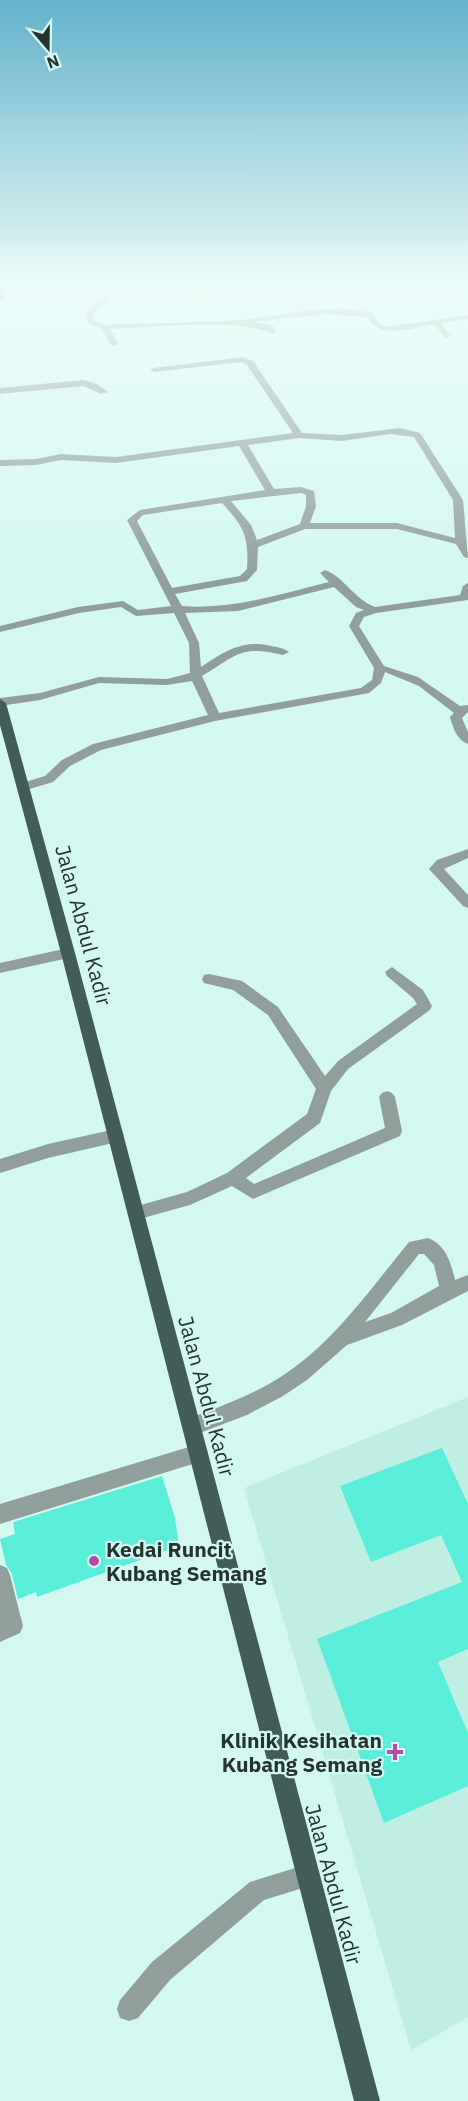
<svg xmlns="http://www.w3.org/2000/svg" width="468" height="2101" viewBox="0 0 468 2101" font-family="'IBM Plex Sans',sans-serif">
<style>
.built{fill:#bfeee5}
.building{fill:#5aedd9}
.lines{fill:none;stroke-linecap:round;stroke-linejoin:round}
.minor{fill:#909f9c;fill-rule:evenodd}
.major{fill:#425d58;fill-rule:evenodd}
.poi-dot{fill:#b74baa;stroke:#d3f8f1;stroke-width:2}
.labels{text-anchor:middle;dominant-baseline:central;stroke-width:4.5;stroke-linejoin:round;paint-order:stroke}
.near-street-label{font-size:21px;fill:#253331;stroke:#d3f8f1}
.near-poi-label{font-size:21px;font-weight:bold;fill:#253331;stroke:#d3f8f1;text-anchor:start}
</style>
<rect width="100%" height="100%" fill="#d3f8f1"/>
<path class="built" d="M 468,1397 L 468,2017 L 411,2050 L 244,1488 Z"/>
<path class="building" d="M 442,1448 L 468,1504 L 468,1649 L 438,1662 L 468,1733 L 468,1786 L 384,1823 L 317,1639 L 462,1582 L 441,1535 L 371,1562 L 340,1486 Z
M 162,1476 L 175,1518 L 179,1546 L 37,1597 L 36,1592 L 18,1599 L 12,1574 L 6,1565 L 0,1539 L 15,1534 L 13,1522 Z"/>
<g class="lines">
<path class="minor" d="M 97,288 L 105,288 L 110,297 L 93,314 L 95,321 L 106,325 C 150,323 195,323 240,320 C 285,316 328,302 373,313 L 379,323 L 387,327 L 468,315 L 468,319 L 441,323 L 450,336 L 446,338 L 434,324 C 411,328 381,340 367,317 L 325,314 L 254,322 L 273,326 L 276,332 L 272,334 C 241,317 150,328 110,329 L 118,344 L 114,346 L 110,344 L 102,329 L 89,324 L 85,314 L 102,297 Z
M 200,288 L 214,288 L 203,291 Z
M 243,357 L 253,361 L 302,433 L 342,435 L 400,428 L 420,433 L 463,500 L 468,558 L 464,557 L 456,544 L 397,529 L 305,529 L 258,547 L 257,570 L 247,581 L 175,594 L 182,606 C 233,610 280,594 329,582 L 320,573 L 325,570 C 344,577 354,599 375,607 L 460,595 L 463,586 L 468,583 L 468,600 L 376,613 L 364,617 L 359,626 L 384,666 L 418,677 L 460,706 L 468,705 L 468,712 L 462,718 L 468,732 L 468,744 C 457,740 453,728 450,717 L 454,713 L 419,686 L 385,672 L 381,683 L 369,693 L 215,721 L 101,750 L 70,766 L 53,782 L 23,791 L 19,790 L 17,787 L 19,784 L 45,776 L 62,760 L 93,744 L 208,715 L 192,681 L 167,685 L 99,683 L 40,700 L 0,706 L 0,698 L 40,693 L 99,677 L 167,679 L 190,673 L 189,643 L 174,613 L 136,616 L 121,607 L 79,613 L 0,632 L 0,626 L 78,607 L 123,601 L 138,610 L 171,606 L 127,520 L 140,510 L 265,490 L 239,446 L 116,463 L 61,460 L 36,465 L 0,466 L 0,460 L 36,459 L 61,454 L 116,457 L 293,433 L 247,365 L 242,362 L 154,372 L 150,370 L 154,368 ZM 390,434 L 414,437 L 453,500 L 455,538 L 397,523 L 310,523 L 316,506 L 314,491 L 301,487 L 274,489 L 248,445 L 299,438 L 342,441 ZM 301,493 L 306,495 L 306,506 L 300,524 L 257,540 L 251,525 L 231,501 ZM 222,503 C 244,527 249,536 247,569 L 240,576 L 172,588 L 137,521 L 143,515 ZM 334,587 L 356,607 L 364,610 L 356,613 L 349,626 L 374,668 L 372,680 L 361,688 L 219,713 L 202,676 C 238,655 239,645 283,655 L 289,652 C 284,648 277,647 271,646 C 242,639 224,652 201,667 L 199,643 L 185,613 L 238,611 Z
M 84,380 L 97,384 L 108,392 L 101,394 L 84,386 L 0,394 L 0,388 Z
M 468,849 L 468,858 L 444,869 L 468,895 L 468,908 L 463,906 L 429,869 L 437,860 Z
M 68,948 L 75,953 L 73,957 L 0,973 L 0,963 Z
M 392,967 L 423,990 L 432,1006 L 430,1010 L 348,1069 L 331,1091 L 320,1123 L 246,1178 L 254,1184 L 385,1128 L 379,1097 L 382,1093 L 387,1091 L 392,1093 L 395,1097 L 402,1131 L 400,1136 L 253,1199 L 232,1186 L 190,1205 L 136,1220 L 130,1218 L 128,1213 L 130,1208 L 187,1192 L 227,1173 L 307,1114 L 316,1089 L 268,1015 L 233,990 L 204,983 L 202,979 L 204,975 L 209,974 L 242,981 L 278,1007 L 325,1076 L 338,1061 L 417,1004 L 413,998 L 387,976 L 385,972 Z
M 116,1129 L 122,1131 L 124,1136 L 122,1141 L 48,1158 L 0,1173 L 0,1159 L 48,1144 Z
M 428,1238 C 446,1245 451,1263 455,1280 L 468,1275 L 468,1291 L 402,1325 L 347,1345 L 307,1380 L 283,1396 L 247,1415 L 192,1436 L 185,1434 L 183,1427 L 185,1420 C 214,1409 242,1399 269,1384 C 328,1351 367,1293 409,1242 ZM 419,1254 L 424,1254 L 434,1265 L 439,1286 L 391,1313 L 365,1322 Z
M 199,1444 L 206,1446 L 208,1453 L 206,1460 L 199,1462 L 0,1524 L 0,1504 Z
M 0,1565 L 7,1568 L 10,1575 L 23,1626 L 20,1633 L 0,1642 Z
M 308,1864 L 316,1868 L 320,1876 L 316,1884 L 264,1900 L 170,1980 L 138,2018 L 129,2021 L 120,2018 L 117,2009 L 120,2000 L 152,1962 L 250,1882 Z"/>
<path class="major" d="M 0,288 L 7,288 L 4,300 L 0,302 Z
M 0,699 L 6,703 L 75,953 L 380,2101 L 354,2101 L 61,953 L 0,725 Z"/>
</g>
<linearGradient id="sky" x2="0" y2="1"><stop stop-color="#63b1ca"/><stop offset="0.49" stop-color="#ebfcf9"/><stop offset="1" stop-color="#ebfcf9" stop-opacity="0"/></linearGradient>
<rect width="468" height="582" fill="url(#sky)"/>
<g class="poi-dot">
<circle cx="94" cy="1561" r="6"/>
<path d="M392 1743h6v6h6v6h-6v6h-6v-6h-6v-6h6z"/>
</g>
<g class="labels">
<g class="near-street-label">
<text transform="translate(84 925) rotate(75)">Jalan Abdul Kadir</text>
<text transform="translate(207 1396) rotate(75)">Jalan Abdul Kadir</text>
<text transform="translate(334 1884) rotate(75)">Jalan Abdul Kadir</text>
</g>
<g class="near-poi-label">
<text x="106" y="1549">Kedai Runcit<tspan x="106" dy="24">Kubang Semang</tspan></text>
<text x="382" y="1740" text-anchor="end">Klinik Kesihatan<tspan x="382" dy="24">Kubang Semang</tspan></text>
</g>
</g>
<g transform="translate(48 48) rotate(160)" stroke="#d3f8f1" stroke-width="4.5" paint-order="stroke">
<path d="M0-4.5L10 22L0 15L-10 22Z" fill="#253331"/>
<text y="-9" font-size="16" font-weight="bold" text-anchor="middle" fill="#253331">N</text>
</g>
</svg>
